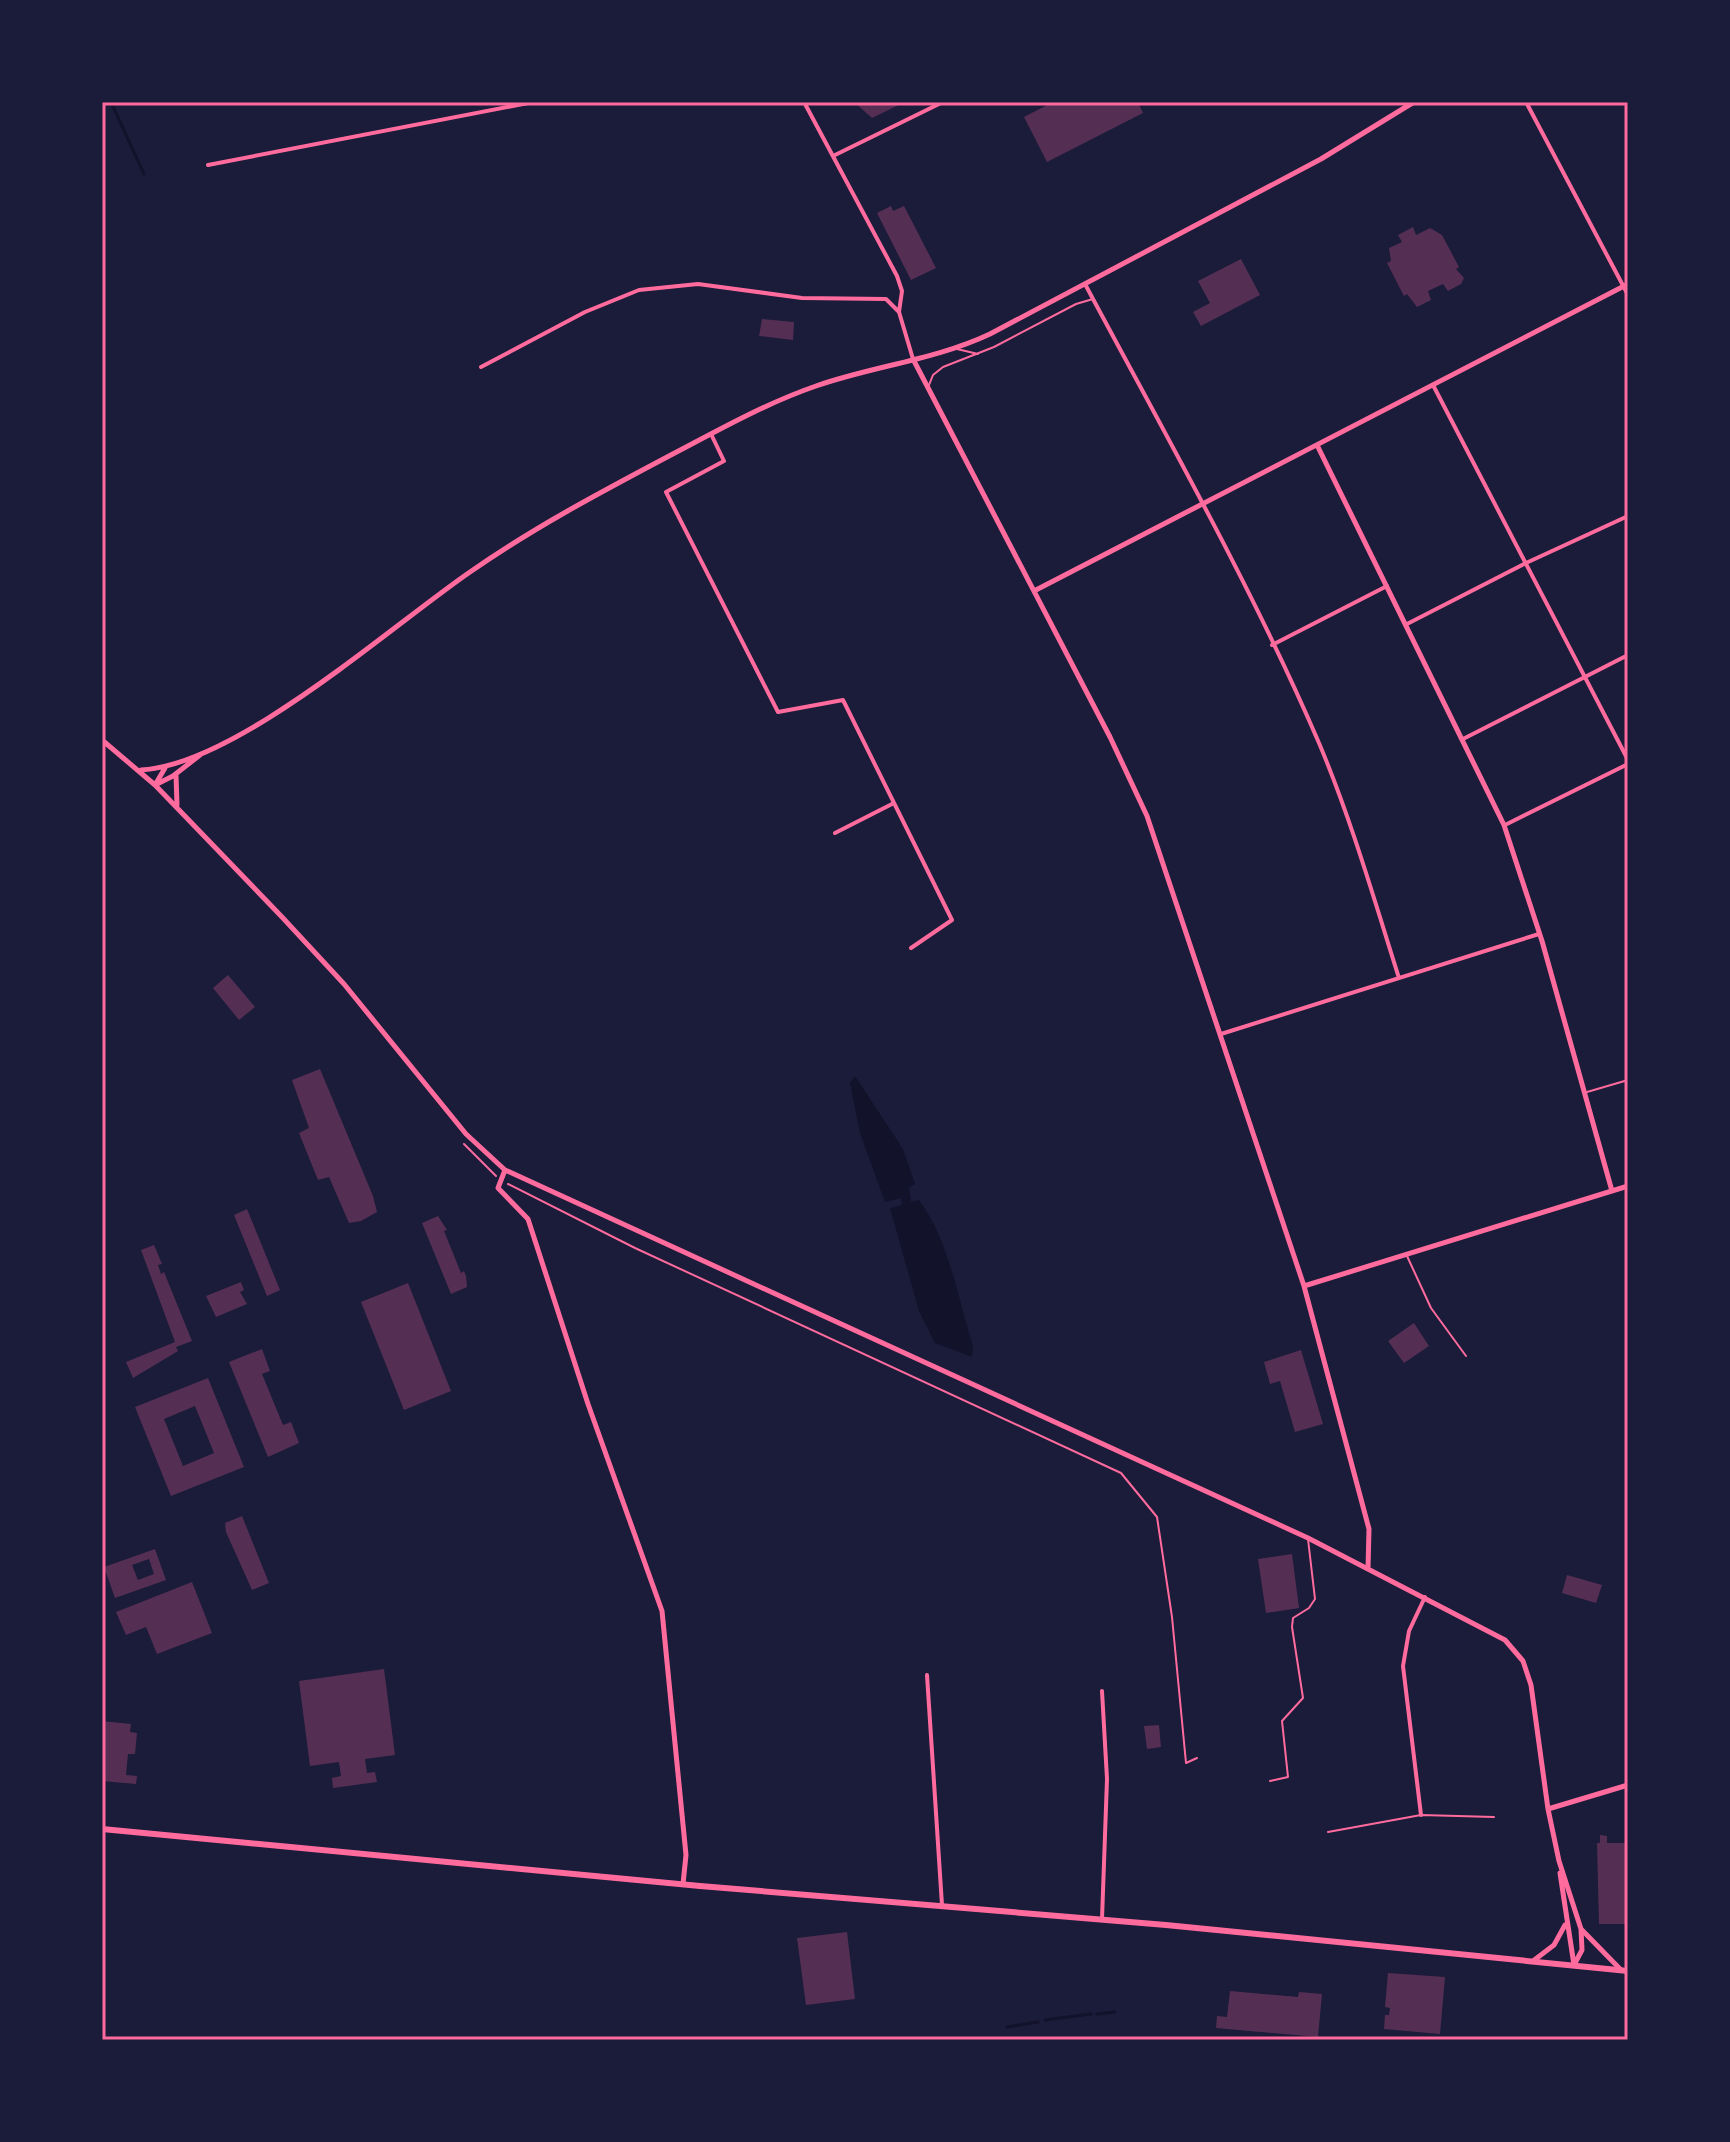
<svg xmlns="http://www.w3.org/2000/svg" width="1730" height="2142" viewBox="0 0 1730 2142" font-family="Georgia,serif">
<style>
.water{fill:#12122b}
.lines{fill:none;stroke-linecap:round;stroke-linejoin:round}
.stream{stroke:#12122b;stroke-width:3}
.building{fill:#542f53;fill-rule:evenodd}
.path{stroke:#ff6b9d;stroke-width:2}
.service{stroke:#ff6b9d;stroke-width:2}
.minor{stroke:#ff6b9d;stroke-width:4}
.tertiary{stroke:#ff6b9d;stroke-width:5}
.secondary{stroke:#ff6b9d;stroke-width:6}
.neatline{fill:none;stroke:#ff6b9d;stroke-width:3}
</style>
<rect width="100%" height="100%" fill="#1b1b3a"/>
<path class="water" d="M 855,1076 L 903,1149 L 915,1184 L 909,1187 L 911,1202 L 919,1200 C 949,1240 958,1299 973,1346 L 972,1357 L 935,1343 L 919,1311 L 890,1208 L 902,1205 L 901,1198 L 885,1202 L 860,1133 L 850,1083 Z"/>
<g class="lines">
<path class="stream" d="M 111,102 L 144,174
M 1097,2014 L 1115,2012
M 1045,2020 L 1091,2014
M 1007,2027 L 1038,2022"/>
</g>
<path class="building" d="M 854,102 L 905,102 L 872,118 Z
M 1053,102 L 1138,102 L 1143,113 L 1047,162 L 1024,117 Z
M 891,206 L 893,211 L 904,206 L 936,268 L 911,280 L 877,213 Z
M 1413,227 L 1416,235 L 1430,228 L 1442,235 L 1459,267 L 1456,269 L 1464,278 L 1461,284 L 1448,291 L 1443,284 L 1428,291 L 1431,300 L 1417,307 L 1407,294 L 1404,296 L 1387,263 L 1391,261 L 1389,248 L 1402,242 L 1398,235 Z
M 1241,259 L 1260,295 L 1201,326 L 1193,312 L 1210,303 L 1198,281 Z
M 762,319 L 794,322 L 793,340 L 759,336 Z
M 228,975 L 255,1007 L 239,1020 L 213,988 Z
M 320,1069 L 373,1196 L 377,1212 L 361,1221 L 349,1223 L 329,1177 L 318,1180 L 299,1133 L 309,1128 L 292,1080 Z
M 247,1209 L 280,1290 L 267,1296 L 234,1215 Z
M 438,1216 L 447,1230 L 444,1231 L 461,1273 L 464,1271 L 466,1276 L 467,1287 L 451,1294 L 422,1223 Z
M 154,1245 L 162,1264 L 158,1265 L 161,1274 L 164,1272 L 192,1341 L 176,1347 L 178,1351 L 133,1378 L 126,1362 L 175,1342 L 141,1250 Z
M 241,1282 L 244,1290 L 240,1292 L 247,1304 L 216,1317 L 206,1296 Z
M 408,1283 L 451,1391 L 404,1410 L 361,1302 Z
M 1414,1323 L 1429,1346 L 1404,1363 L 1388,1341 Z
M 262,1349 L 270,1371 L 262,1374 L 283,1425 L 291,1422 L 299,1443 L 268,1457 L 229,1362 Z
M 1301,1350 L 1323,1424 L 1295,1432 L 1280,1381 L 1270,1384 L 1264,1362 Z
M 208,1378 L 244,1467 L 171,1496 L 135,1407 ZM 195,1406 L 214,1453 L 183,1466 L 164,1419 Z
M 242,1516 L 269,1583 L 252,1590 L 226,1532 L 225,1523 Z
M 155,1549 L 166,1580 L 115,1598 L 104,1567 ZM 149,1559 L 154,1574 L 138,1580 L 132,1565 Z
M 1292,1554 L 1299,1608 L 1266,1613 L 1258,1559 Z
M 1567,1575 L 1602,1585 L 1596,1603 L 1562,1593 Z
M 192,1582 L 212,1633 L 157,1654 L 146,1627 L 126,1635 L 116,1612 Z
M 384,1669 L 395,1755 L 365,1759 L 367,1773 L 375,1772 L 377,1782 L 333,1788 L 332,1778 L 341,1776 L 339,1762 L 310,1766 L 299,1681 Z
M 102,1721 L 131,1724 L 130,1732 L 137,1733 L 135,1754 L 128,1754 L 126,1775 L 137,1776 L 136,1784 L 102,1781 Z
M 1159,1725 L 1161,1747 L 1147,1749 L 1144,1726 Z
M 1600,1835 L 1607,1836 L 1607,1843 L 1628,1843 L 1628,1924 L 1599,1924 L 1597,1843 L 1600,1843 Z
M 847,1932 L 855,1999 L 806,2005 L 797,1938 Z
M 1388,1973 L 1445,1977 L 1440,2034 L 1384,2029 L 1385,2015 L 1389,2015 L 1390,2008 L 1385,2007 Z
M 1230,1991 L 1298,1997 L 1299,1992 L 1322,1994 L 1318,2037 L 1216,2028 L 1217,2016 L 1227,2017 Z"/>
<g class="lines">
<path class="path" d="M 464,1144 L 496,1176
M 508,1184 L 635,1248 L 1121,1473 L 1157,1517 L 1172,1617 L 1186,1763 L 1197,1758"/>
<path class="service" d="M 957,349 L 978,354
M 929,385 L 933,375 L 943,367 L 994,347 L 1076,304 L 1093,299
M 1587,1092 L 1628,1080
M 1407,1256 L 1431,1308 L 1466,1356
M 1270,1781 L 1288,1777 L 1282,1721 L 1303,1698 L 1292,1627 L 1293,1618 L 1309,1608 L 1315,1599 L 1308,1539
M 1328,1832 L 1421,1815 L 1494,1817"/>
<path class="minor" d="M 804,102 L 897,276 L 902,291 L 899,312
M 1526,102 L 1628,295
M 833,156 L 943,102
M 208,165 L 533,102
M 1085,284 C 1165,434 1252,587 1319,743 C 1351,819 1374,899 1399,978
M 481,367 L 585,312 L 639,290 L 698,284 L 802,298 L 886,299 L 899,312 L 913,359
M 1433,385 L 1628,760
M 711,434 L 724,461 L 666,492 L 778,712 L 843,700 L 952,920 L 911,948
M 1407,624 L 1526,563 L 1628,516
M 1272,645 L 1387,586
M 1463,739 L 1628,655
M 1505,825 L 1628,764
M 835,833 L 894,803
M 1221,1034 L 1539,934
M 927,1675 L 942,1905
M 1421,1815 L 1403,1666 L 1409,1631 L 1425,1597
M 1102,1919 L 1107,1779 L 1102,1691"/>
<path class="tertiary" d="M 913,359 L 1110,737 L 1147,816 L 1304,1286 L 1369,1529 L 1368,1569
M 1317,445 L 1504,825 L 1542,941 L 1612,1191
M 1034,591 L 1628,284
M 102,740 L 155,785 L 282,917 L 344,984 L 466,1134 L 505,1170 L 1308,1538 L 1505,1640 L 1523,1661 L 1531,1685 L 1548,1809 L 1559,1861 L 1581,1929 L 1582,1950 L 1574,1965
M 141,770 C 236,765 390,627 470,572 C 533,528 601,492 669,456 C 717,431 764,404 816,386 C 873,366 935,360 990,334 L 1321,159 L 1414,102
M 176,775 L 177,805
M 155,785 L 173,776 L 200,755
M 155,785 L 165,768
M 505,1170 L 498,1188 L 528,1219 L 588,1404 L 662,1611 L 686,1855 L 683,1884
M 1304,1286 L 1628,1186
M 1548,1809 L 1628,1785
M 1560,1873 L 1574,1965
M 1581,1929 L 1621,1970
M 1533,1961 L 1554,1945 L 1565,1925"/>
<path class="secondary" d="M 102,1829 L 700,1886 L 1166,1925 L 1628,1971"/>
</g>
<rect width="1730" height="2142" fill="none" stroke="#1b1b3a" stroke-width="208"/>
<rect x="104" y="104" width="1522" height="1934" class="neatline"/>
</svg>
